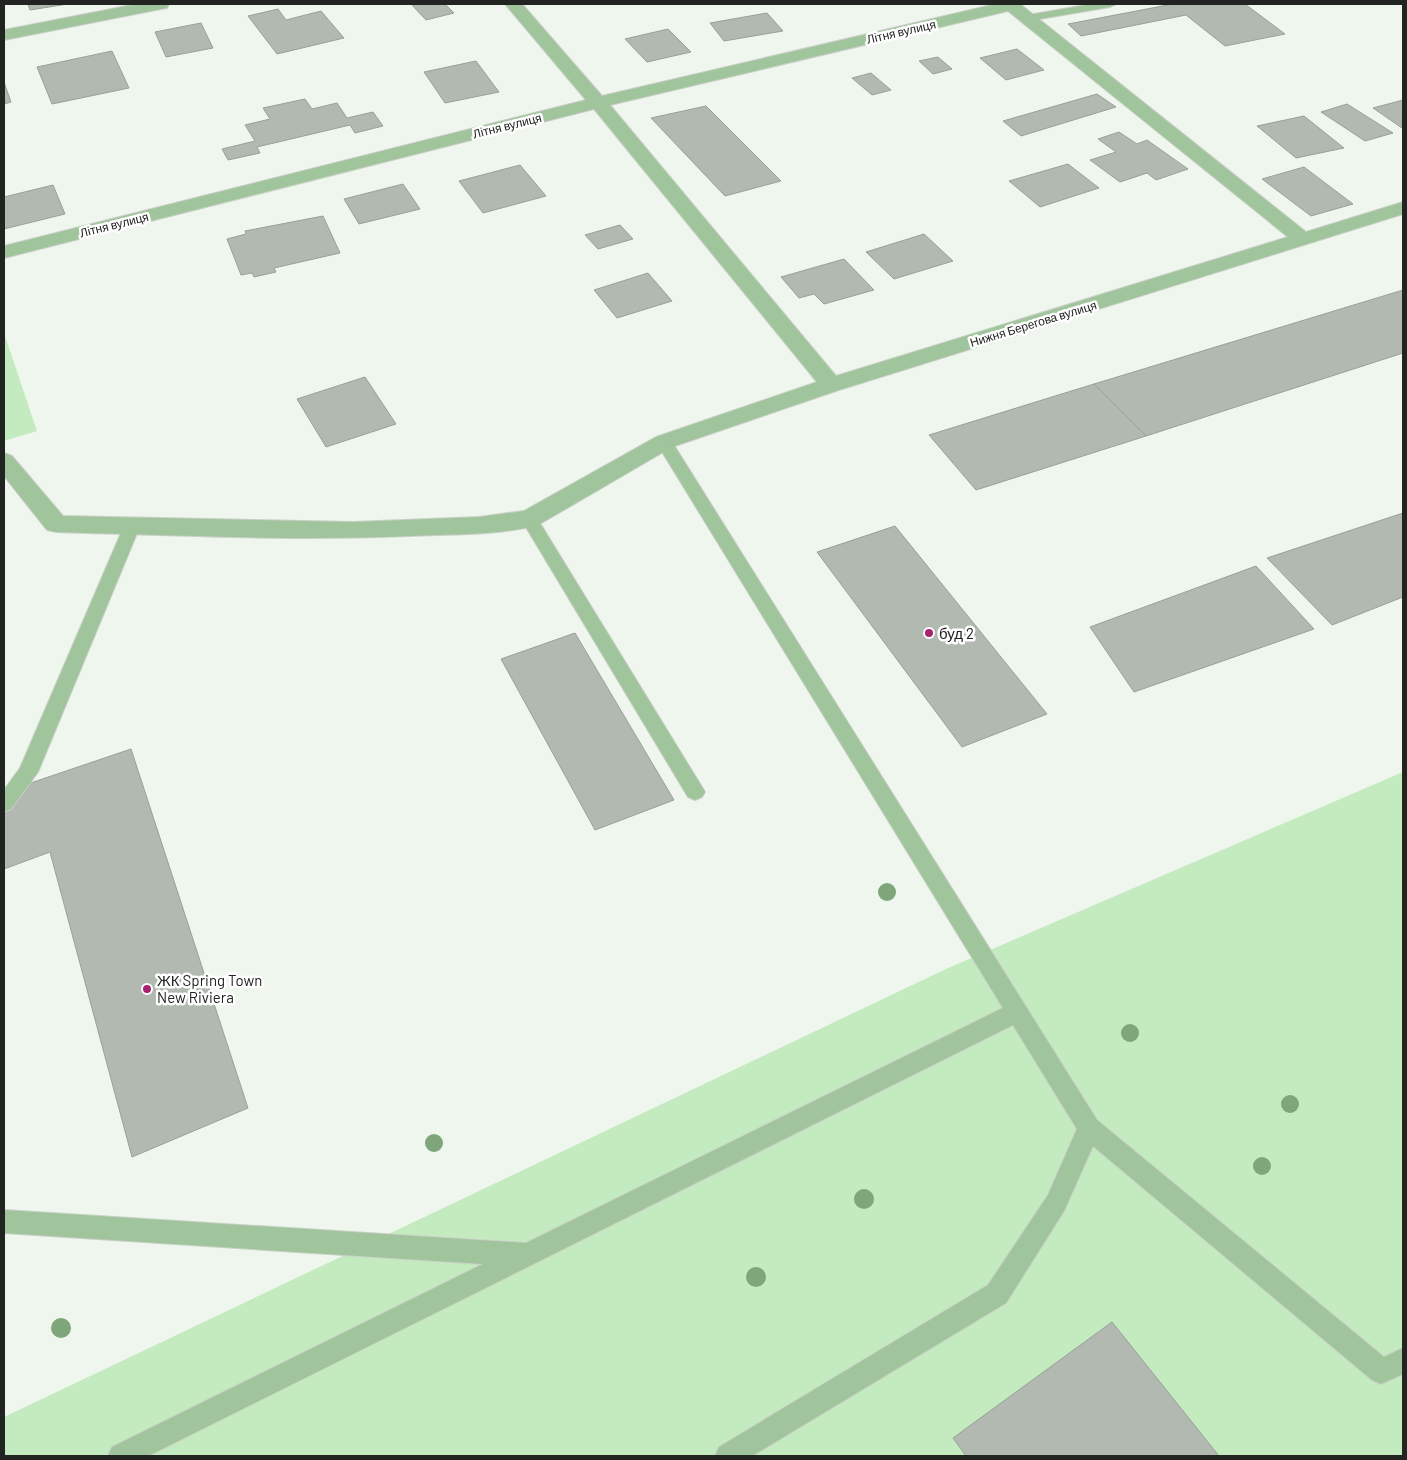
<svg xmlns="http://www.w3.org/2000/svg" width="1407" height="1460" viewBox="0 0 1407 1460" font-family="Barlow,sans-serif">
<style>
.green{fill:#c4eabf}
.building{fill:#b1b9b0;stroke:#99a098}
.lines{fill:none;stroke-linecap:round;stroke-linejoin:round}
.service-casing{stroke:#cad0c8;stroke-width:2}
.minor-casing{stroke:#cad0c8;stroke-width:2}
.service{fill:#a0c49b;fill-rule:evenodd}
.minor{fill:#a0c49b;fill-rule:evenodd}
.tree{fill:#7fa67b}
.poi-dot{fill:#a7226d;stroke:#fff;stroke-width:2}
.labels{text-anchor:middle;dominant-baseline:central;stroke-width:5;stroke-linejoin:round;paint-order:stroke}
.far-street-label{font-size:12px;fill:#212421;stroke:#fff}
.poi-label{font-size:15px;fill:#212421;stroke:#fff;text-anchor:start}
</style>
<rect width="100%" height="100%" fill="#eff6ed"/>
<path class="green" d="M 4,333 L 37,431 L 4,441 Z
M 1403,772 L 1403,1456 L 4,1456 L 4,1417 L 946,969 Z"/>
<path class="building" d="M 28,4 L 68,4 L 30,10 Z
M 411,4 L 445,4 L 454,13 L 426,20 Z
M 1173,4 L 1245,4 L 1285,34 L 1225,46 L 1186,15 L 1081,36 L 1068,24 Z
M 278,9 L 286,20 L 321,11 L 344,38 L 277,54 L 248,16 Z
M 767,13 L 783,31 L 724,41 L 710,23 Z
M 201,23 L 213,48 L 166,57 L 155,32 Z
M 668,29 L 691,52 L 647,62 L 625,39 Z
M 1017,49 L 1044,70 L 1006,80 L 980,58 Z
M 112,51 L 129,88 L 52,104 L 37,67 Z
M 938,57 L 952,69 L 933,74 L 919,61 Z
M 476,61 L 499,92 L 445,103 L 424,72 Z
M 871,73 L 891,90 L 872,95 L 852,78 Z
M 4,82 L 11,102 L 4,104 Z
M 1097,94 L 1116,107 L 1021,136 L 1003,121 Z
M 305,99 L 312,109 L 337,103 L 347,118 L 373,112 L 383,126 L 355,133 L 350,125 L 257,147 L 260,153 L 228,160 L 222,149 L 255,141 L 245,125 L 270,119 L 263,108 Z
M 1403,100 L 1402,128 L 1373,108 Z
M 1347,104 L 1393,133 L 1365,141 L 1321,112 Z
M 706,106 L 781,181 L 725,196 L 651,118 Z
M 1304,116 L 1344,148 L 1296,158 L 1257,126 Z
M 1119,132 L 1137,144 L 1147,140 L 1188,169 L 1156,180 L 1147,173 L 1120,182 L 1090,160 L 1116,152 L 1098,139 Z
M 1068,164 L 1099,188 L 1040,207 L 1009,181 Z
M 520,165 L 546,196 L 483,213 L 459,181 Z
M 1304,167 L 1353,204 L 1311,216 L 1262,179 Z
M 403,184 L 420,209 L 359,224 L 344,199 Z
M 53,185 L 65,214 L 4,229 L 4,197 Z
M 323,216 L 340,253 L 274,268 L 276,272 L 254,277 L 252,273 L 241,275 L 227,239 L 246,234 L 245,231 Z
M 620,225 L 633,239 L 598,249 L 585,235 Z
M 924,234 L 953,261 L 894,279 L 866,252 Z
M 844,259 L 874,290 L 824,304 L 814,294 L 799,298 L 781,277 Z
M 648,273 L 672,301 L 617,318 L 594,290 Z
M 1403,290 L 1403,353 L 1146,436 L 1094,384 Z
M 365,377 L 396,424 L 326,447 L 297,399 Z
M 1094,384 L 1146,436 L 976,490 L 929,435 Z
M 1403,513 L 1403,597 L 1332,625 L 1267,558 Z
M 895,526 L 1047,714 L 962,747 L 817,552 Z
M 1256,566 L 1314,629 L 1134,692 L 1090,627 Z
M 575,633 L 674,800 L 595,830 L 501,659 Z
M 131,749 L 248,1108 L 132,1157 L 50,852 L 4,869 L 4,792 Z
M 1112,1322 L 1219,1456 L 966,1456 L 953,1438 Z"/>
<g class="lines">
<g class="service-casing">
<path id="service" d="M 1092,4 L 1116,4 L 1110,7 L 1028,21 L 1022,18 L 1028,15 Z
M 664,437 L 670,438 L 672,442 L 1097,1120 L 1384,1357 L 1403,1348 L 1403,1374 L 1381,1384 L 1372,1380 L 1093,1146 L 1064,1211 L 1006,1303 L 752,1456 L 715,1456 L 719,1447 L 988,1285 L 1048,1195 L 1077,1129 L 1013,1025 L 148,1456 L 108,1456 L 112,1447 L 483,1264 L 4,1233 L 4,1210 L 526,1243 L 1003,1008 L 656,442 L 658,438 Z
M 529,513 L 535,515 L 702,787 L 705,792 L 702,797 L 695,800 L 688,797 L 521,519 L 523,515 Z
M 132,520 L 138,522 L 140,526 L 38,772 L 11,809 L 4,812 L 4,790 L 20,768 L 124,526 L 126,522 Z"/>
</g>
<g class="minor-casing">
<path id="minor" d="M 137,4 L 169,4 L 167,8 L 161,9 L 4,40 L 4,30 Z
M 505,4 L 522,4 L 602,96 L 996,4 L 1020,4 L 1306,232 L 1403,202 L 1403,214 L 839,390 L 672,447 L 538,525 C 497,536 451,534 409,536 C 292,541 174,535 56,532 L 47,530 L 4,476 L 4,453 L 12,456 L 63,516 L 353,522 L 479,517 L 524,511 L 656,437 L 817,382 L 594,109 L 4,258 L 4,246 L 586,100 ZM 1008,11 L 1288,237 L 836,376 L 610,105 Z"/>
</g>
<use href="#service" class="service"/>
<use href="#minor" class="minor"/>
</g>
<g class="tree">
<circle cx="887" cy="892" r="9"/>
<circle cx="1130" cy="1033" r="9"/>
<circle cx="1290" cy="1104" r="9"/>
<circle cx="434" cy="1143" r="9"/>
<circle cx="1262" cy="1166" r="9"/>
<circle cx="864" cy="1199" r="10"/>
<circle cx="756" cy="1277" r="10"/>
<circle cx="61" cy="1328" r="10"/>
</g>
<g class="poi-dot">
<circle cx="929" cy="633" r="5"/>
<circle cx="147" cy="989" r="5"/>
</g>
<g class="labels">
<g class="far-street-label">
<text transform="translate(901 31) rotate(-13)">Літня вулиця</text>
<text transform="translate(507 125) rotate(-14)">Літня вулиця</text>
<text transform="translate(114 224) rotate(-14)">Літня вулиця</text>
<text transform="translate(1033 323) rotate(-17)">Нижня Берегова вулиця</text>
</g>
<g class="poi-label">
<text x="939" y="633">буд 2</text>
<text x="157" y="980">ЖК Spring Town<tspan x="157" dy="17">New Riviera</tspan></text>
</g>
</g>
<rect width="1407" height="1460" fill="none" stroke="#212421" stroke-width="10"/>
</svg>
